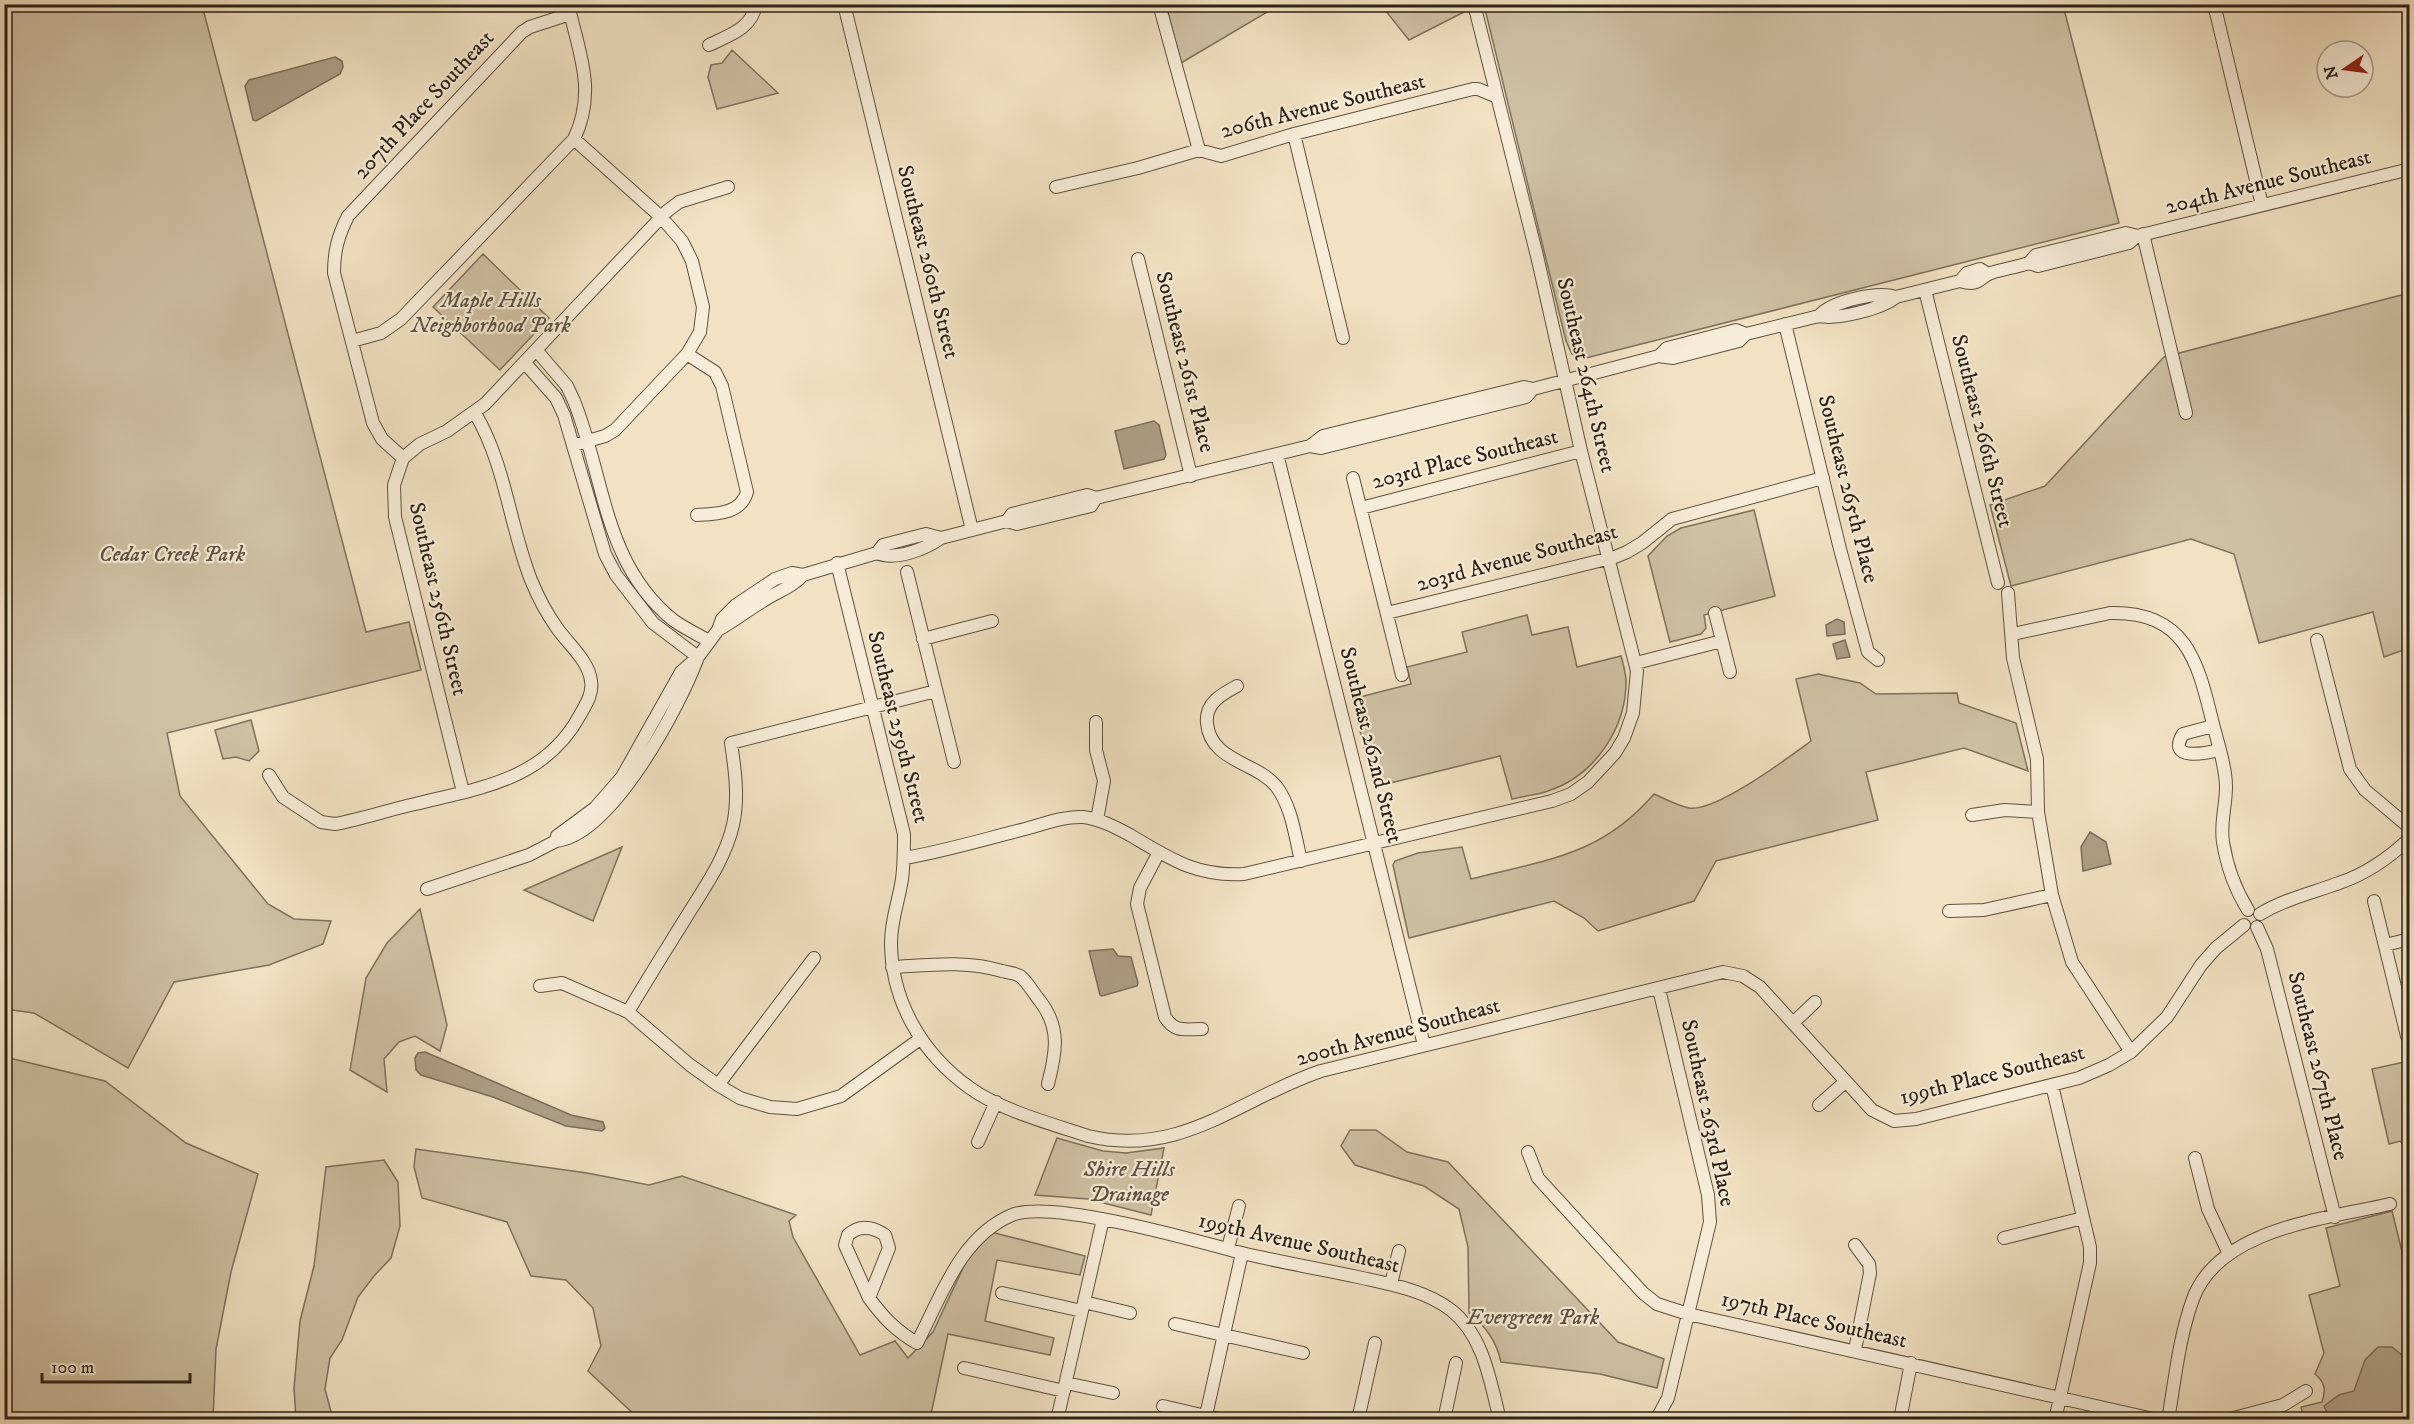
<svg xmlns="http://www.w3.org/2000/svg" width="2414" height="1424" viewBox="0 0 2414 1424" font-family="'IM FELL DW Pica',serif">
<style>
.green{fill:#d0c1a5;stroke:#7e715d;stroke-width:1.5}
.water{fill:#afa088;stroke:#7b6d5a;stroke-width:1.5}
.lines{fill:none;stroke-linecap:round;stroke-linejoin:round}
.minor-casing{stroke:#5e5140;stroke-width:14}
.minor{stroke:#f7ecd8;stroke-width:12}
.labels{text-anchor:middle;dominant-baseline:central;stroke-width:4.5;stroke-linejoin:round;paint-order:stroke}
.street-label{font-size:22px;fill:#2c2115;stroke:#f7ecd8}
.park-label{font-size:22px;font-style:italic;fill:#5d5140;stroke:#f7ecd8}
</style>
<rect width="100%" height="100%" fill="#f2e2c3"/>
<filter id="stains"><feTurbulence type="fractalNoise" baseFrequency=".00333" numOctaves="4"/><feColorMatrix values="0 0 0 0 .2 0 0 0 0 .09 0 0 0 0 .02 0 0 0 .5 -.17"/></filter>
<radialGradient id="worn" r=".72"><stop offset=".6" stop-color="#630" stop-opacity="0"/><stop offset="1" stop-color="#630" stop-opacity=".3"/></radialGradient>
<path class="green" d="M 4,5 L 202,5 L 366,632 L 409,622 L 421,670 L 167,733 L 180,796 L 268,904 L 294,919 L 331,921 L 323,944 L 269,965 L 174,982 L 128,1068 L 34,1013 L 5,1009 Z
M 1166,5 L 1273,5 L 1269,11 L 1181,63 Z
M 1381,5 L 1465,5 L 1466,11 L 1409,40 Z
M 1484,5 L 2063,5 L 2119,223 L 1586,358 L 1572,354 L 1566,341 Z
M 732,50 L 778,93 L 717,109 L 708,77 L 711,65 L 722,63 Z
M 483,254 L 549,318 L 500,370 L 433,307 Z
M 2409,293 L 2409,648 L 2384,657 L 2373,612 L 2259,643 L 2234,554 L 2191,539 L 2011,586 L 1990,505 L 2045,486 L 2164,357 Z
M 1754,510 L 1775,596 L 1704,615 L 1706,628 L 1701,634 L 1670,642 L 1648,556 L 1667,536 L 1681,528 Z
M 1527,615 L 1532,635 L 1568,627 L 1577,667 L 1621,656 C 1623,663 1625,671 1626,679 C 1627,727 1595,776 1548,791 C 1537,795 1524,796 1512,799 L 1500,756 L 1374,787 L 1352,699 L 1411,684 L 1407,667 L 1467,652 L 1462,632 Z
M 1818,674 L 1860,683 L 1876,694 L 1957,693 L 1959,703 L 2016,723 L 2028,771 L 1964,748 L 1866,772 L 1878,820 L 1716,861 L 1694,901 L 1598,931 L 1584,918 L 1554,901 L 1409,938 L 1393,865 L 1395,861 L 1418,853 L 1462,847 L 1471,879 C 1545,860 1601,856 1654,794 C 1665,799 1678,806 1689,808 C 1715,813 1789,757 1811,741 L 1796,679 Z
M 251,720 L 259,751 L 249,761 L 236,757 L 223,759 L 215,730 Z
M 622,847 L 593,921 L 524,890 Z
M 420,909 L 447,1025 L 440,1051 L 415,1036 L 399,1042 L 384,1059 L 387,1092 L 350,1070 L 366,978 L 387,943 Z
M 5,1057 L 105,1081 L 186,1143 L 258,1174 L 231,1272 L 216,1349 L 213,1419 L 5,1419 Z
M 2409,1061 L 2410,1061 L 2409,1151 L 2400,1141 L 2389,1144 L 2372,1069 Z
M 1350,1130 L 1376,1130 L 1407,1152 L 1448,1162 L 1618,1342 L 1664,1359 L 1657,1388 L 1600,1374 L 1501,1362 C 1496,1340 1486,1327 1469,1313 L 1468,1247 L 1459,1209 L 1424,1186 L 1355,1165 L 1341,1146 Z
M 1057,1138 L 1103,1151 L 1126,1153 L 1164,1148 L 1151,1215 L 1088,1199 L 1035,1195 Z
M 416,1149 L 587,1173 L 649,1185 L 682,1176 L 796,1215 L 789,1221 L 793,1237 L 860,1355 L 895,1341 L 908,1358 L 933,1332 L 970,1253 L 991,1232 L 1085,1256 L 1080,1275 L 997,1260 L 985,1321 L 1054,1338 L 1050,1355 L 948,1334 L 930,1419 L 639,1419 L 588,1371 L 601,1346 L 593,1308 L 566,1280 L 531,1276 L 507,1222 L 422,1198 L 414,1167 Z
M 384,1160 L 398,1182 L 400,1226 L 391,1258 L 374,1276 L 358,1297 L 342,1340 L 330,1358 L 325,1389 L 333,1419 L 296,1419 L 294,1388 L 300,1321 L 314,1266 L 326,1167 Z
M 2392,1211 L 2409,1280 L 2409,1419 L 2304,1419 L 2301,1407 L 2322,1402 C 2326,1390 2325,1382 2315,1374 L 2324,1353 L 2309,1295 L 2340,1286 L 2326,1228 Z"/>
<path class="water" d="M 335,57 L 342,61 L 343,67 L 340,74 L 256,121 L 253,120 L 245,86 L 249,80 Z
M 1154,421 L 1159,425 L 1166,455 L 1164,459 L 1124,469 L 1115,431 Z
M 1837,619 L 1844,622 L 1845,634 L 1827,636 L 1826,625 Z
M 1845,640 L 1850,657 L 1837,659 L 1833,644 Z
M 2090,832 L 2106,842 L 2111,864 L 2083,871 L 2081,847 Z
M 1113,949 L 1118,956 L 1131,957 L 1138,983 L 1137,986 L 1102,996 L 1100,995 L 1089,951 Z
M 425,1052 L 571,1115 L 603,1122 L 605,1128 L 602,1131 L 566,1126 L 493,1097 L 421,1075 L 416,1070 L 415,1058 L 418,1053 Z
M 2378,1347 L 2392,1347 L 2409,1361 L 2409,1418 L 2330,1419 L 2324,1406 L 2339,1395 L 2354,1391 L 2365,1360 Z"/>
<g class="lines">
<g class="minor-casing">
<path id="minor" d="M 844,4 L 972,530
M 1159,4 L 1199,150
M 2214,4 L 2262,205
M 709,45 C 729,35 752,29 756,4
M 1294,134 L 1343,338
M 574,139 L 661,217 L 682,241 L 692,261 L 703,307 L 700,332 L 687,354 L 615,430 L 605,436 L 574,445
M 1056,187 L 1138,168 L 1199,150 L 1221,156 L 1294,134 L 1473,89 L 1478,89 L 1495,96
M 2143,234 L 2186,413
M 2137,236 L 2126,233 L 2036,255 L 2029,263 L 2038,266 L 2129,243 L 2137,236 L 2410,169
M 1138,259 L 1191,476
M 1988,274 L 1980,269 L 1967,273 L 1960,281 C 1980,287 1978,278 1991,273 C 2003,269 2017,267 2029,263
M 1925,290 L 1998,583
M 1896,297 C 1877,291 1832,301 1819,316 C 1836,320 1882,309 1896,297 L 1960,281
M 1785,324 L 1840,549 L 1868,652 L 1878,660
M 1746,334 L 1736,330 L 1683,344 L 1667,348 L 1659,356 L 1673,358 L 1739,341 L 1746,334 L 1819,316
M 352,341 L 381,333 L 401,319 L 574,139 C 597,91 579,53 568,4
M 537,351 L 567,386 L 574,401 C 605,478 603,563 673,620 C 684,628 697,634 709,641
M 687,354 L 715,372 L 722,386 L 747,492 C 741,514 716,514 697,515
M 525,363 L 556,398 L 564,415 L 605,554 L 616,575 L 653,623 L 698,657 L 718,630 L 722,619 L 736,605 L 775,579 L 792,573 L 803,575 C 793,587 776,592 763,601 C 748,610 734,621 718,630
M 1533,389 L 1526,397 L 1321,448 L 1310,446 L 1323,436 L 1524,387 L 1533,389 L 1659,356
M 1277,454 L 1424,1045
M 403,458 L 382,439 L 373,423 L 334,273 C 334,251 338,236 348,216 L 522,32 L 530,27 L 570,14
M 403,458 L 420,444 L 447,431 L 485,404 L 666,212 L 679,202 L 728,187
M 403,458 L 394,485 L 395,517 L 463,792
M 1353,478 L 1402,675
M 1096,498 L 1091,506 L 1017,524 L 1007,521 L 1012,514 L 1087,495 L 1096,498 L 1310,446
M 1361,508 L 1581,451
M 941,538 L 1007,521
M 837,563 L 904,834 C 904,849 904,864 902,879 C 899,900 891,920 891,942 C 891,1001 922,1054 970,1088 C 1000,1110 1052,1124 1088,1136 C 1182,1158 1238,1099 1321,1071 L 1723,972 L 1743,976 L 1760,987 L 1872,1110 L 1894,1121 L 1916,1119 L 2079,1078 L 2109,1065 L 2131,1052 L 2167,1017 L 2201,965 L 2216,948 L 2244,925
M 907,572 L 954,762
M 803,575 L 877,553 C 896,561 925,549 941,538 L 926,534 L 883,545 L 877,553
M 2008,593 L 2013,658 L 2037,759 L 2038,812 L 2052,895 L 2072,962 L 2131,1052
M 1387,613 L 1615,557 L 1627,552 L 1642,543 L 1672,519 L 1823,478
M 1715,613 L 1730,672
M 2013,634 L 2110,613 C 2187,611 2198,663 2213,724 C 2218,744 2226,767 2226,787 C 2226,806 2220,823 2223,842 C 2227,867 2235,889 2248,910
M 923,639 L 992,621
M 2317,640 L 2350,769 L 2365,790 L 2410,828
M 698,657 C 680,706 612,835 556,841 L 557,836 L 595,808 L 622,777 L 681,672 Z
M 1636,663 L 1722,641
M 1237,686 C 1222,694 1205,703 1207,723 C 1210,761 1256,762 1276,786 C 1292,807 1295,836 1301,861
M 1096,722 L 1096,750 L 1104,781 L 1097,820
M 2213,726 L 2183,734 C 2166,762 2207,753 2219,750
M 269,775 L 283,797 L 321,822 L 335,824 C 362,819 388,810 415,804 C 480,788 545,780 580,715 C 586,704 593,694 591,681 C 589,661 568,644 557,628 C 547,614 538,597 531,580 C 509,524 506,466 475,413
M 1972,815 L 2005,810 L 2038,812
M 1159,852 L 1140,888 L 1137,904 L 1165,1017 C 1175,1033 1185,1029 1202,1029
M 905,858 C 945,851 985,839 1025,829 C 1043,824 1065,816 1083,817 C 1100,819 1115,827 1130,835 C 1169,858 1196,877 1244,874 L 1552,801 L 1571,794 L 1588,782 L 1615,753 L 1624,738 L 1633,713 L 1637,671 L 1581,451 L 1537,256 L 1474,4
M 427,889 L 529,855 L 556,841
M 2374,901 L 2407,1036
M 1949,911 L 1984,910 L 2052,895
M 2260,914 C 2285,899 2312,893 2339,883 C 2366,874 2389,858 2410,838
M 2257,927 L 2267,949 L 2335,1217
M 2385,945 L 2410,939
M 892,967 C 929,965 966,960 1002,971 C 1007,972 1015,973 1020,976 C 1027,981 1034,994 1040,1001 C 1061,1028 1056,1053 1048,1084
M 540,986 L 562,983 L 628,1012 L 690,1065 L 718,1085 L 740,1098 L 770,1107 L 797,1109 L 841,1096 L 920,1039
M 628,1012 C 648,978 669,945 690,911 C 707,884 726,856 733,825 C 739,798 735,770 731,743 L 936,691
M 1793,1023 L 1815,1002
M 718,1085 L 814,958
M 2052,1085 L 2090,1247 L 2090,1263 L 2055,1420
M 1819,1105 L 1845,1082
M 978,1142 L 996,1102
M 1528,1152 L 1538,1178 L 1643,1293 L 1657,1304 L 1688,1314 L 2158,1420
M 2195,1158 L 2208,1209 L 2229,1254
M 2004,1238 L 2083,1218
M 1228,1248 L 1239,1206
M 1391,1284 L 1399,1251
M 1002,1293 L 1082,1311
M 869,1298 L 845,1245 L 848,1235 C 860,1224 873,1227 885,1235 L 889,1248 L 869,1298 C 883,1317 896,1331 917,1343 C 941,1297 960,1237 1012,1215 C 1051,1199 1197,1241 1242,1253 C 1280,1262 1319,1269 1358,1277 C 1389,1284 1425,1290 1451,1310 C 1484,1336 1490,1381 1500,1420
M 1084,1302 L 1130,1313
M 1175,1324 L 1303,1353
M 1855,1350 L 1870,1273 L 1869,1264 L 1855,1245
M 964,1368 L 1064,1391
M 1066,1383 L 1113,1393
M 1163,1406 L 1223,1420
M 1057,1420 L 1103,1219
M 1205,1420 L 1242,1253
M 1358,1420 L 1375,1343
M 1444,1420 L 1456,1363
M 1656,1420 L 1668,1398 L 1710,1222 L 1708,1195 L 1659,989
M 1900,1420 L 1911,1363
M 2168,1420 C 2175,1380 2179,1337 2193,1299 C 2219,1228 2326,1219 2390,1204
M 2226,1420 L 2283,1405 L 2306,1391"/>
</g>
<use href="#minor" class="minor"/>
</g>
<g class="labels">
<g class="street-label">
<text transform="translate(424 105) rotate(-47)">207th Place Southeast</text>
<text transform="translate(1323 106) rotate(-14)">206th Avenue Southeast</text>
<text transform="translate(2268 182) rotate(-14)">204th Avenue Southeast</text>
<text transform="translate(928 262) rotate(76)">Southeast 260th Street</text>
<text transform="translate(1185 362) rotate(76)">Southeast 261st Place</text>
<text transform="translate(1586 375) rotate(77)">Southeast 264th Street</text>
<text transform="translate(1982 431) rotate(76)">Southeast 266th Street</text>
<text transform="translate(1465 459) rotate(-14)">203rd Place Southeast</text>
<text transform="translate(1848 489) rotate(76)">Southeast 265th Place</text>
<text transform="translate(1517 558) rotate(-15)">203rd Avenue Southeast</text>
<text transform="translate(438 599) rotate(77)">Southeast 256th Street</text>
<text transform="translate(898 727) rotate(76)">Southeast 259th Street</text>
<text transform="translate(1371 745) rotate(76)">Southeast 262nd Street</text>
<text transform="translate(1398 1032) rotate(-15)">200th Avenue Southeast</text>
<text transform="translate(2318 1066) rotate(76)">Southeast 267th Place</text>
<text transform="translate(1992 1075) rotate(-14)">199th Place Southeast</text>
<text transform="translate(1708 1113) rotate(78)">Southeast 263rd Place</text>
<text transform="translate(1299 1243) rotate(13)">199th Avenue Southeast</text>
<text transform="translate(1814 1320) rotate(13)">197th Place Southeast</text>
</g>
<g class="park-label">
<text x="491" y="300">Maple Hills<tspan x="491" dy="25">Neighborhood Park</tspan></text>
<text x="172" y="554">Cedar Creek Park</text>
<text x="1129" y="1169">Shire Hills<tspan x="1129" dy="25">Drainage</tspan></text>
<text x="1533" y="1317">Evergreen Park</text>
</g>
</g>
<rect width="2414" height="1424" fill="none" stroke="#f2e2c3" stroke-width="24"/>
<rect x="6" y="6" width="2402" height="1412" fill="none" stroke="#2c2115" stroke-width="3"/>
<rect x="12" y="12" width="2390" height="1400" fill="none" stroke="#2c2115" stroke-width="1.5"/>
<g transform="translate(2345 69) rotate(256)"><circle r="28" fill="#f7ecd8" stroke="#a69b8a" stroke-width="1.5"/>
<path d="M0-4.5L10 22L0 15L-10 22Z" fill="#8f2418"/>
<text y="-9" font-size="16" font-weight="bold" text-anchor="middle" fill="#2c2115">N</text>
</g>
<path d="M42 1373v9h148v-9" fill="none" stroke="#2c2115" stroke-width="3"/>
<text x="51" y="1373" font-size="18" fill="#2c2115" stroke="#f7ecd8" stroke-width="4.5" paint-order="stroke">100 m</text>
<rect width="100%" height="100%" filter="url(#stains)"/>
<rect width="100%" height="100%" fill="url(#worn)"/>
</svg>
